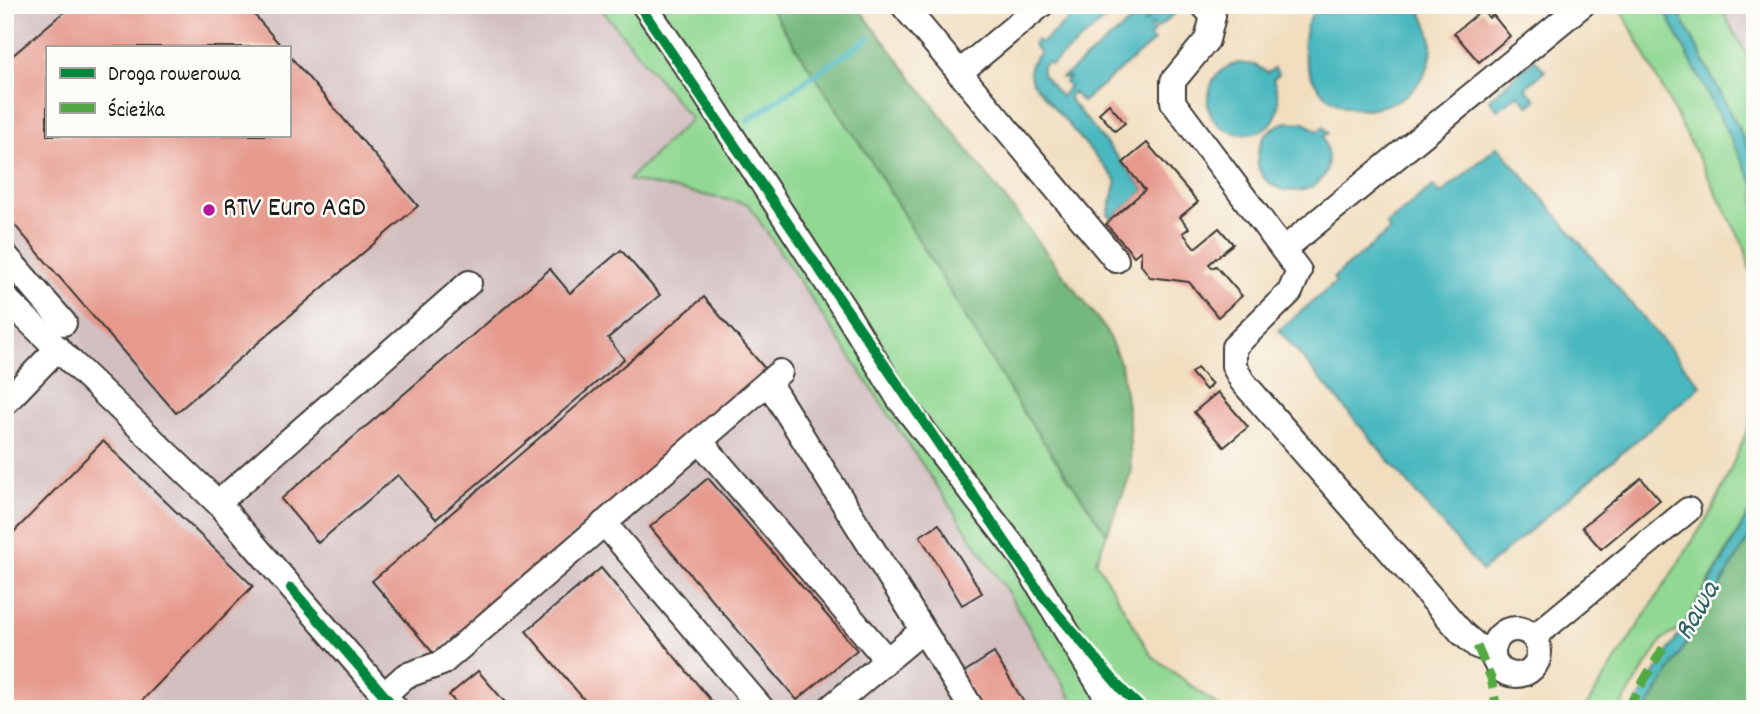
<svg xmlns="http://www.w3.org/2000/svg" width="1760" height="714" viewBox="0 0 1760 714" font-family="Dekko,sans-serif">
<style>
.industrial{fill:#d2bfc0;fill-rule:evenodd}
.green{fill:#91d893;stroke:#567a58;stroke-width:2}
.forest{fill:#74b87d;stroke:#486a4c;stroke-width:2}
.water{fill:#49b8bf;stroke:#326a6e;stroke-width:2}
.lines{fill:none;stroke-linecap:round;stroke-linejoin:round}
.stream{stroke:#49b8bf;stroke-width:6}
.building{fill:#e6998c}
.minor-casing{stroke:#3c3934;stroke-width:28}
.minor{stroke:#fff;stroke-width:24}
.quiet{stroke:#52a943;stroke-width:9;stroke-dasharray:18 9;stroke-linecap:butt}
.cycleway-casing{stroke:#fdfcf7;stroke-width:15}
.cycleway{stroke:#00873e;stroke-width:10}
.poi-dot{fill:#b5179e;stroke:#fdfcf7;stroke-width:2.5}
.labels{text-anchor:middle;dominant-baseline:central;stroke-width:5;stroke-linejoin:round;paint-order:stroke}
.poi-label{font-size:28px;fill:#1c1c1c;stroke:#fdfcf7;text-anchor:start}
.water-label{font-size:30px;font-style:italic;fill:#306265;stroke:#fdfcf7}
</style>
<rect width="100%" height="100%" fill="#fdfcf7"/>
<filter id="ink" filterUnits="userSpaceOnUse"><feTurbulence type="fractalNoise" baseFrequency=".0143" numOctaves="2"/><feDisplacementMap in="SourceGraphic" scale="14" xChannelSelector="R" yChannelSelector="G"/><feConvolveMatrix kernelMatrix="1 2 1 2 8 2 1 2 1" color-interpolation-filters="sRGB"/></filter>
<filter id="wash" filterUnits="userSpaceOnUse"><feTurbulence type="fractalNoise" baseFrequency=".00686" numOctaves="4" result="noise"/><feDisplacementMap in="SourceGraphic" scale="28" xChannelSelector="R" yChannelSelector="G"/><feGaussianBlur stdDeviation="1.57" result="paint"/><feColorMatrix in="noise" values="0 0 0 0 0 0 0 0 0 0 0 0 0 0 0 0 0 1.4 0 .05"/><feComposite in="paint" operator="in"/></filter>
<g filter="url(#wash)">
<rect width="100%" height="100%" fill="#f1debf"/>
<path class="industrial" d="M 5,5 L 598,5 L 692,119 L 629,180 L 748,204 L 1005,588 L 1078,709 L 5,709 ZM 47,47 L 289,47 L 289,135 L 47,135 Z
M 1719,5 L 1755,5 L 1755,69 Z"/>
<path class="green" d="M 598,5 L 768,5 L 870,159 L 1021,409 L 1107,534 L 1096,561 L 1151,655 L 1222,709 L 1078,709 L 1005,588 L 748,204 L 628,180 L 691,119 Z
M 1619,5 L 1662,5 L 1755,186 L 1755,294 L 1745,248 Z
M 1675,5 L 1719,5 L 1755,69 L 1755,161 Z
M 1755,397 L 1755,502 L 1683,627 L 1663,639 L 1619,709 L 1579,709 L 1587,705 L 1713,509 L 1749,427 Z"/>
<path class="forest" d="M 768,5 L 856,5 L 1106,330 L 1121,365 L 1129,422 L 1131,473 L 1107,534 L 1021,409 L 870,159 Z
M 1755,527 L 1755,709 L 1647,709 Z"/>
<path class="water" d="M 1086,5 L 1114,5 L 1118,9 L 1051,65 L 1048,62 L 1042,67 L 1042,74 L 1061,97 L 1069,86 L 1065,82 L 1069,77 L 1062,78 L 1135,18 L 1137,20 L 1142,17 L 1145,22 L 1148,20 L 1136,5 L 1172,5 L 1178,11 L 1156,29 L 1153,25 L 1150,27 L 1154,32 L 1149,36 L 1154,41 L 1082,102 L 1073,92 L 1069,96 L 1069,99 L 1145,190 L 1112,218 L 1108,214 L 1117,181 L 1032,82 C 1027,69 1030,62 1040,53 L 1033,44 L 1037,40 L 1041,43 Z
M 1318,5 L 1416,5 C 1479,91 1332,158 1306,61 C 1300,42 1306,21 1318,5 Z
M 1662,5 L 1675,5 L 1755,161 L 1755,186 Z
M 1535,59 L 1545,71 L 1525,88 L 1536,100 L 1529,106 L 1518,94 L 1498,110 L 1489,99 Z
M 1239,63 L 1255,65 L 1268,73 L 1274,68 L 1279,74 L 1273,79 C 1304,155 1188,147 1211,86 C 1215,73 1226,66 1239,63 Z
M 1288,122 L 1305,123 L 1318,131 L 1323,127 L 1328,133 L 1323,137 C 1352,211 1239,204 1260,145 C 1265,132 1275,125 1288,122 Z
M 1498,146 L 1701,386 L 1482,571 L 1279,330 L 1336,282 L 1333,278 L 1390,230 L 1386,225 L 1433,186 L 1441,194 Z
M 1755,502 L 1755,527 L 1647,709 L 1633,709 L 1713,578 Z"/>
<g class="lines">
<path class="stream" d="M 748,120 L 869,38"/>
</g>
<g id="blocks">
<path class="building" d="M 72,5 L 246,5 L 282,47 L 47,47 L 47,135 L 289,135 L 289,55 L 418,206 L 176,413 L 5,214 L 5,62 Z
M 1482,10 L 1489,18 L 1493,15 L 1510,36 L 1479,62 L 1454,33 Z
M 1109,104 L 1125,123 L 1115,131 L 1099,113 Z
M 1147,143 L 1198,202 L 1180,217 L 1189,228 L 1183,233 L 1195,248 L 1219,228 L 1233,244 L 1209,264 L 1212,268 L 1216,266 L 1242,296 L 1218,317 L 1189,282 L 1150,277 L 1141,265 L 1141,253 L 1140,251 L 1134,256 L 1106,224 L 1145,190 L 1123,163 Z
M 621,250 L 660,295 L 608,338 L 624,359 L 436,519 L 398,475 L 318,543 L 281,499 L 550,269 L 570,293 Z
M 704,297 L 766,370 L 434,654 L 372,581 Z
M 1197,368 L 1212,384 L 1206,390 L 1191,373 Z
M 1218,392 L 1248,427 L 1224,447 L 1194,412 Z
M 103,441 L 253,586 L 134,709 L 5,709 L 5,541 Z
M 708,478 L 857,650 L 797,700 L 650,527 Z
M 1641,478 L 1660,500 L 1601,549 L 1582,527 Z
M 939,524 L 982,593 L 962,605 L 920,536 Z
M 601,568 L 718,709 L 592,709 L 526,631 Z
M 994,653 L 1028,709 L 982,709 L 961,674 Z
M 478,671 L 511,709 L 461,709 L 449,695 Z"/>
</g>
</g>
<g filter="url(#ink)">
<use href="#blocks" fill-opacity="0" stroke="#3c3934" stroke-width="2"/>
<g class="lines">
<g class="minor-casing">
<path id="minor" d="M 644,5 L 697,82 L 844,309 L 899,399 L 1021,556 L 1114,709
M 903,5 L 1116,260
M 1203,5 L 1213,16 L 1207,40 L 1173,81 L 1173,102 L 1299,271 L 1290,292 L 1234,347 L 1234,366 L 1242,381 L 1462,633 L 1477,646 L 1493,652
M 959,73 L 1041,5
M 1283,250 L 1582,5
M 5,255 L 64,323
M 5,298 L 218,503 L 396,709
M 768,382 L 923,630
M 5,403 L 58,348
M 700,441 L 887,660
M 218,503 L 469,283
M 604,523 L 762,709
M1493 652a23 23 0 1 1 46 0a23 23 0 1 1-46 0Z
M 1534,637 L 1688,510
M 384,695 L 405,676 L 442,663 L 780,372
M 829,709 L 923,630 L 972,709"/>
</g>
<use href="#minor" class="minor"/>
<path class="quiet" d="M 1477,646 L 1491,678 L 1497,709
M 1627,709 L 1663,648"/>
<g class="cycleway-casing">
<path id="cycleway" d="M 639,5 L 1041,594 L 1123,691 L 1142,709
M 291,588 L 396,709"/>
</g>
<use href="#cycleway" class="cycleway"/>
</g>
</g>
<circle class="poi-dot" cx="209" cy="210" r="7"/>
<g class="labels">
<g class="poi-label">
<text x="223" y="210">RTV Euro AGD</text>
</g>
<g class="water-label">
<text transform="translate(1699 612) rotate(-60)">Rawa</text>
</g>
</g>
<rect width="1760" height="714" fill="none" stroke="#fdfcf7" stroke-width="28"/>
<rect x="46" y="46" width="245" height="91" fill="#fdfcf7" stroke="#a3a29f" stroke-width="2"/>
<rect x="60" y="68" width="35" height="10" fill="#00873e" stroke="#a3a29f" stroke-width="2"/>
<text x="108" y="80" font-size="21" fill="#1c1c1c">Droga rowerowa</text>
<rect x="60" y="103" width="35" height="10" fill="#52a943" stroke="#a3a29f" stroke-width="2"/>
<text x="108" y="116" font-size="21" fill="#1c1c1c">Ścieżka</text>
</svg>
